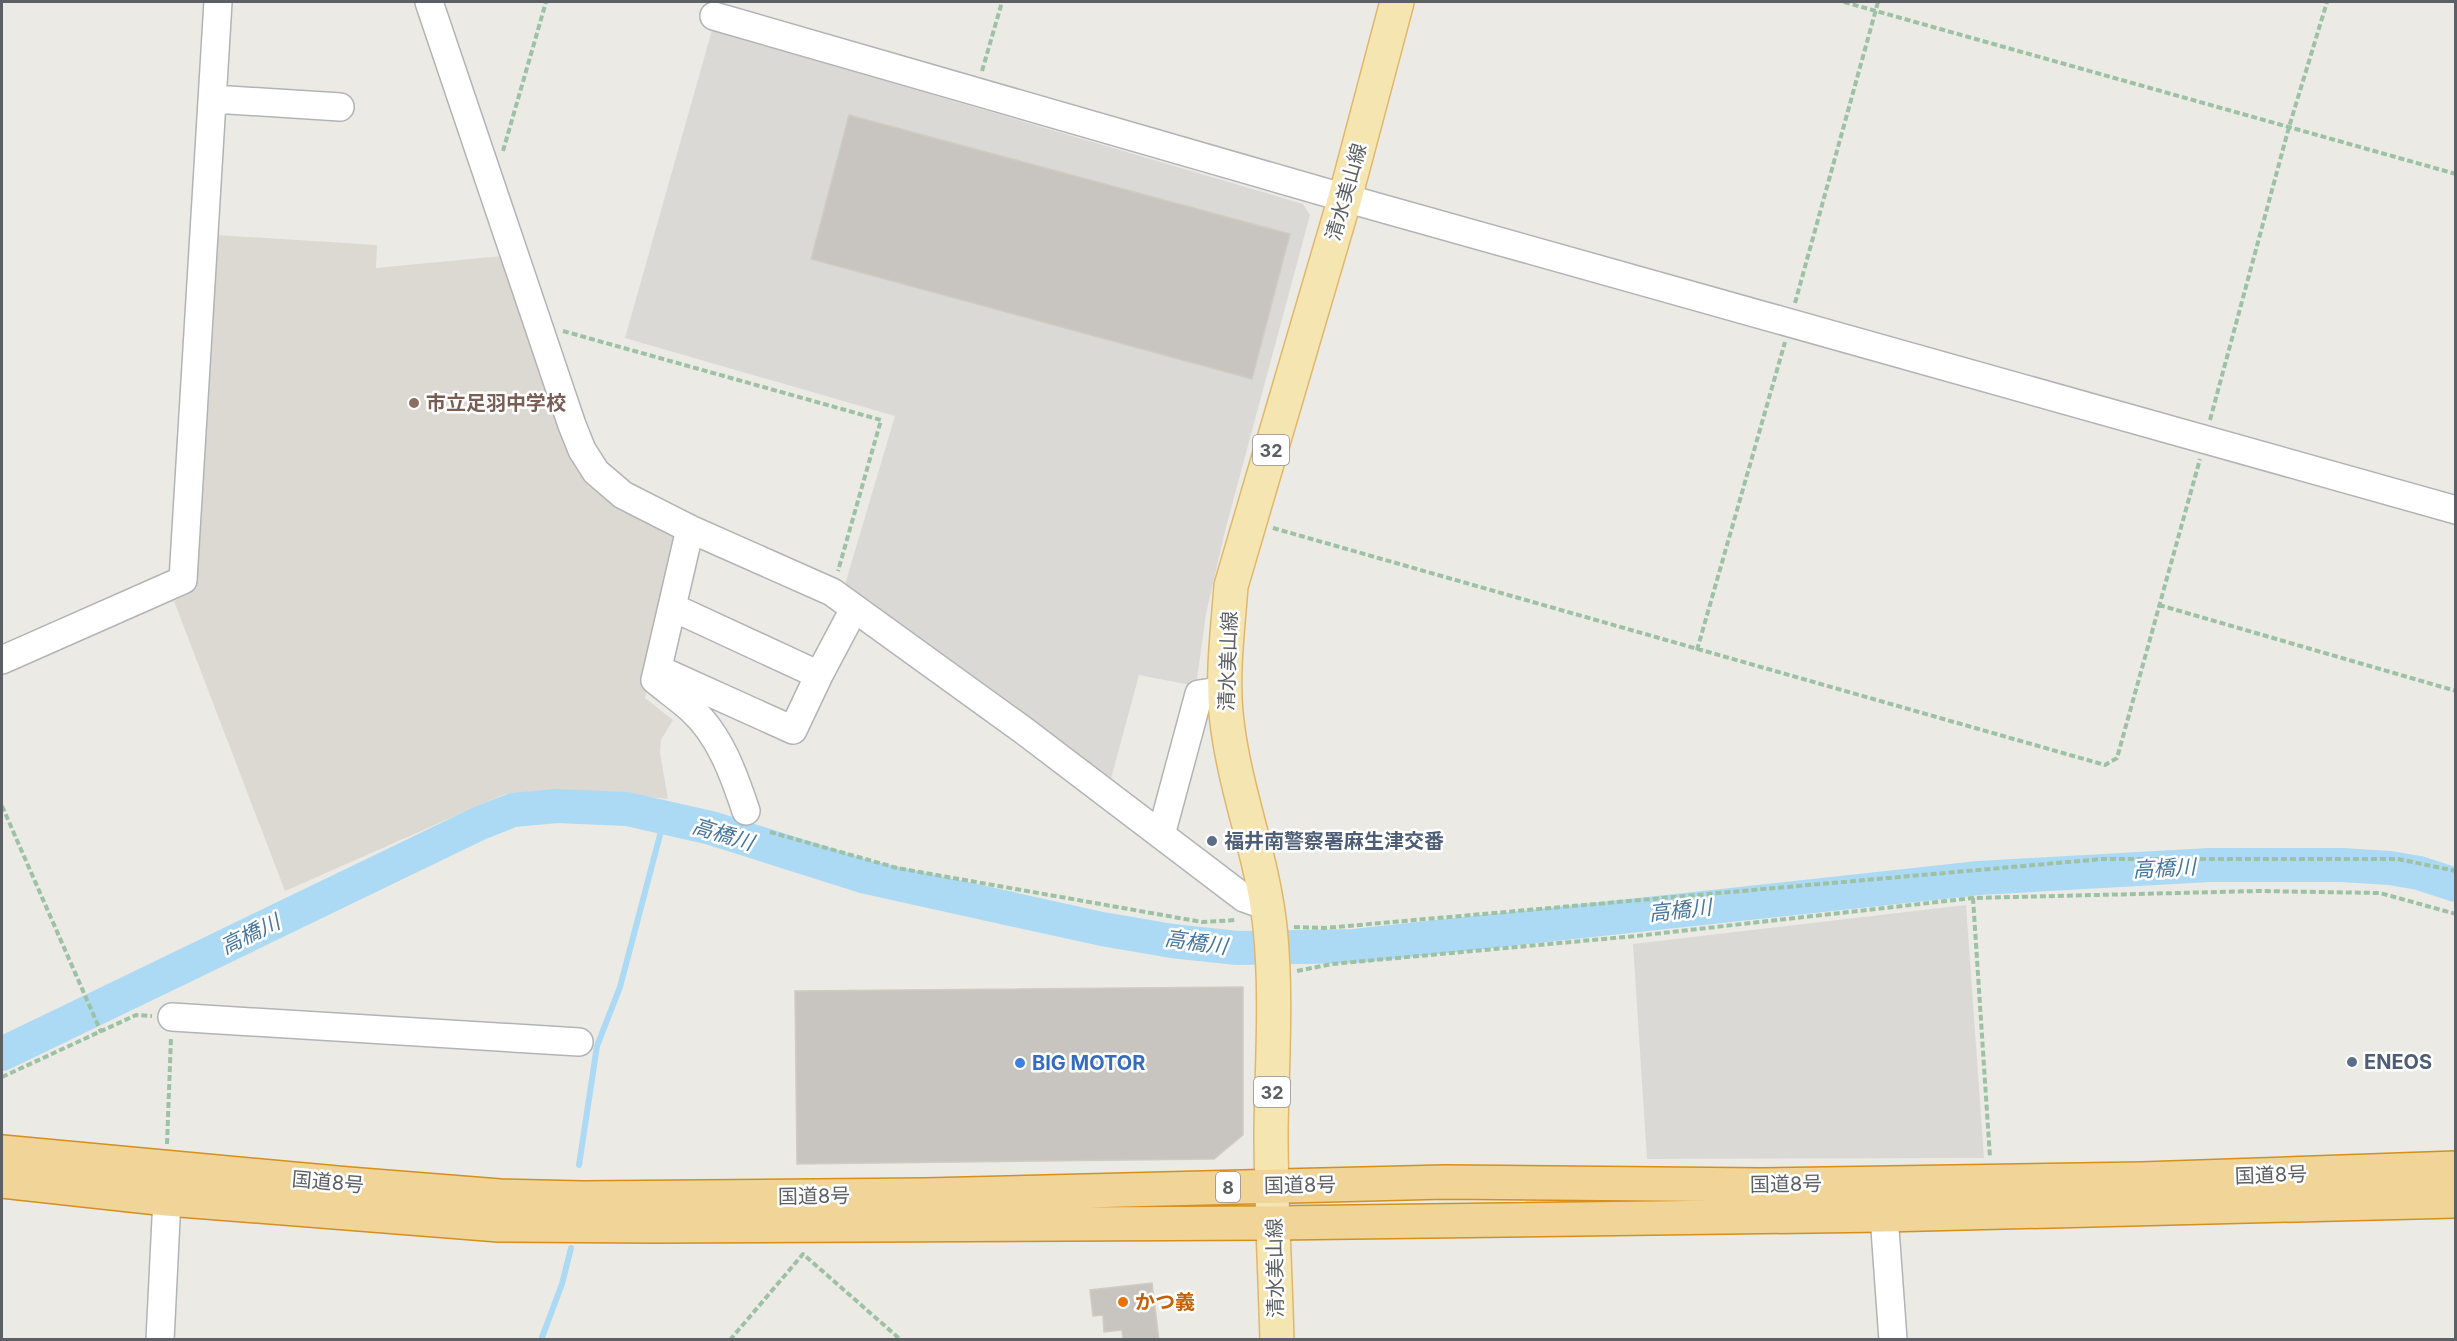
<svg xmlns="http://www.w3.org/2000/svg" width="2457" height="1341" viewBox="0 0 2457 1341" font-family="Inter,'Noto Sans JP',sans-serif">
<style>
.industrial{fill:#dbd9d6}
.education{fill:#dcd9d2}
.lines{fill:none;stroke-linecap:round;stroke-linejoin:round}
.stream{stroke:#acdaf4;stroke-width:6}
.river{stroke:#acdaf4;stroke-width:34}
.building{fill:#c8c5c0;stroke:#d0cbc3;stroke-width:1.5}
.minor-casing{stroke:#b1b4b7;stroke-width:30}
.major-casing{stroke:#e0b76a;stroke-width:36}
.highway-casing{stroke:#d48f1c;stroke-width:36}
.path{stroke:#9dc1a5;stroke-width:4;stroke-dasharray:6 3;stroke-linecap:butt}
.minor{stroke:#fff;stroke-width:27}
.major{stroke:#f5e5b1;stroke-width:33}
.highway{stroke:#f0d498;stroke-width:33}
.education-dot{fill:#8d6e63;stroke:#fff;stroke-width:2}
.service-dot{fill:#5c6f8a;stroke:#fff;stroke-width:2}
.shop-dot{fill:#3f7fe0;stroke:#fff;stroke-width:2}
.food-dot{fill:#e8710a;stroke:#fff;stroke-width:2}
.labels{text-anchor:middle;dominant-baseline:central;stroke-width:5;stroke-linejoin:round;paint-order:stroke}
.shield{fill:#fff;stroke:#8d8f92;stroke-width:1.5}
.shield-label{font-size:18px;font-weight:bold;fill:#5c5f63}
.street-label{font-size:20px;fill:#5c5f63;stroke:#fff}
.education-label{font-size:20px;font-weight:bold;fill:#785e54;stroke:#fff;text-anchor:start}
.service-label{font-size:20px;font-weight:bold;fill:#4e5e75;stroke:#fff;text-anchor:start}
.shop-label{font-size:20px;font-weight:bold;fill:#366cbe;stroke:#fff;text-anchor:start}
.food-label{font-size:20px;font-weight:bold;fill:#c56008;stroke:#fff;text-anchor:start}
.water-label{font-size:21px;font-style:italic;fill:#48769c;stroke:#fff}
</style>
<rect width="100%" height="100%" fill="#eceae4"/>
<path class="industrial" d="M 712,30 L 1303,204 L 1310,215 L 1225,531 L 1206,614 L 1196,686 L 1139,675 L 1109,786 L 846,593 L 846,581 L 895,416 L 625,338 Z
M 1966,905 L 1984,1158 L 1647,1159 L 1633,944 Z"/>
<path class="education" d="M 216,235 L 377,245 L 376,268 L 502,256 L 575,462 L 588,486 L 614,505 L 672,533 L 677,555 L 645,698 L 673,720 L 661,740 L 660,753 L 668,799 L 576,790 L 505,794 L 285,891 L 174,601 L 191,593 Z"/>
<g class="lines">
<path class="stream" d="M 579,1165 L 597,1046 L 620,987 L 665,816
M 541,1340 L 562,1284 L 571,1248"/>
<path class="river" d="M 2,1054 L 480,823 L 513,810 L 557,806 L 627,809 L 711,828 L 866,877 L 1102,929 L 1172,941 L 1237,948 L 1354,946 L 1979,878 L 2209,865 L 2342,865 L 2390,868 L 2419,873 L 2456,885"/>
</g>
<path class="building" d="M 849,115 L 1290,234 L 1252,379 L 811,259 Z
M 1243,987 L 1243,1135 L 1214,1159 L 797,1164 L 795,991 Z
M 1152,1283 L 1159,1340 L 1123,1340 L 1122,1330 L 1104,1332 L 1103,1315 L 1093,1316 L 1090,1290 Z"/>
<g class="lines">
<g class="minor-casing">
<path id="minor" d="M 429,2 L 572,425 L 582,450 L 596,472 L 623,495 L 690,529 L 832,592 L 1023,730 L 1244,898 L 1267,906
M 714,16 L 1345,198 L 2456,510
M 213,99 L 340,107
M 690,529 L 655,680 C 667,690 680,699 691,709 C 720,735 734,775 746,811
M 672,607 L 819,675
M 2,660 L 183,580 L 218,2
M 658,669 L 793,730 L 819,675 L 854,609
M 1161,835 L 1199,694 L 1226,690
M 172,1017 L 579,1042
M 1884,1215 L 1893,1340
M 160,1340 L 167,1199"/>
</g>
<g class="major-casing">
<path id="major" d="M 1277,1340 C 1275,1270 1271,1200 1271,1131 C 1272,1063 1277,994 1270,927 C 1262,854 1233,786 1226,713 C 1222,672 1228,628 1231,586 L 1345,198 L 1397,2"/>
</g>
<g class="highway-casing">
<path id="highway" d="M 2,1152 L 348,1184 L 500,1196 L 583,1198 L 925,1195 L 1445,1182 L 1760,1185 L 2142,1179 L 2456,1168
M 2,1181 L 167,1199 L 499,1225 L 654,1226 L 1275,1223 L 1884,1215 L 2456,1201"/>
</g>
<path class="path" d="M 1844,2 L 2456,174
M 982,71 L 1002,2
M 503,151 L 546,2
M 1795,303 L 1878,2
M 563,331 L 881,420 L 838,571
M 2210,420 L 2289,127 L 2327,2
M 1273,528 L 2105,765 L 2117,758 L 2200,459
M 2159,605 L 2456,691
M 1697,650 L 1785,342
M 2,806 L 101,1032
M 770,832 L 897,868 L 1202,922 L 1236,920
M 1973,898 L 1990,1158
M 1294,927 L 1325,928 L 2102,859 L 2398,859 L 2456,871
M 1297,971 L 1332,964 L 1636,936 L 1973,898 L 2259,891 L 2380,893 L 2456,914
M 2,1077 L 136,1015 L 152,1016
M 167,1144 L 171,1038
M 730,1340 L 803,1254 L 901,1340"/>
<use href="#minor" class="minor"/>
<use href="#major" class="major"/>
<use href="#highway" class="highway"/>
</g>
<circle class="education-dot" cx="414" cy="403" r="6"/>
<g class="service-dot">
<circle cx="1212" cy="841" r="6"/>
<circle cx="2352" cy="1062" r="6"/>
</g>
<circle class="shop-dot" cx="1020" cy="1063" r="6"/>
<circle class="food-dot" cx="1123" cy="1302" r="6"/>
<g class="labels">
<g class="shield">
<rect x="1253" y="435" width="36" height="30" rx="4.5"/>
<rect x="1254" y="1077" width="36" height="30" rx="4.5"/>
<rect x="1216" y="1172" width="24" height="30" rx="4.5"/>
</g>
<g class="shield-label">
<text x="1271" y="450">32</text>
<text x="1272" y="1092">32</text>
<text x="1228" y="1187">8</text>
</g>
<g class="street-label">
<text transform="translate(1346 192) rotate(-74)">清水美山線</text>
<text transform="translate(1228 661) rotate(-88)">清水美山線</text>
<text transform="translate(2271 1175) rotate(-2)">国道8号</text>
<text transform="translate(328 1182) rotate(5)">国道8号</text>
<text transform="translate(1786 1184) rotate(-1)">国道8号</text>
<text transform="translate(1300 1185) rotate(-1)">国道8号</text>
<text transform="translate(814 1196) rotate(-1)">国道8号</text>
<text transform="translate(1275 1268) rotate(-91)">清水美山線</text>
</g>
<g class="education-label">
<text x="426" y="403">市立足羽中学校</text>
</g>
<g class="service-label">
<text x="1224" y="841">福井南警察署麻生津交番</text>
<text x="2364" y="1062">ENEOS</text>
</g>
<g class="shop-label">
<text x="1032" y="1063">BIG MOTOR</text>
</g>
<g class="food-label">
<text x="1135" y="1302">かつ義</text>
</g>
<g class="water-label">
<text transform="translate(723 834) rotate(17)">高橋川</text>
<text transform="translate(2164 868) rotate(-3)">高橋川</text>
<text transform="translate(1680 910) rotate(-6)">高橋川</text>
<text transform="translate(250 934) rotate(-26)">高橋川</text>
<text transform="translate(1196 942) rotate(8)">高橋川</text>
</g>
</g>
<rect width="2457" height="1341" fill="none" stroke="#5c5f63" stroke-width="6"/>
</svg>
